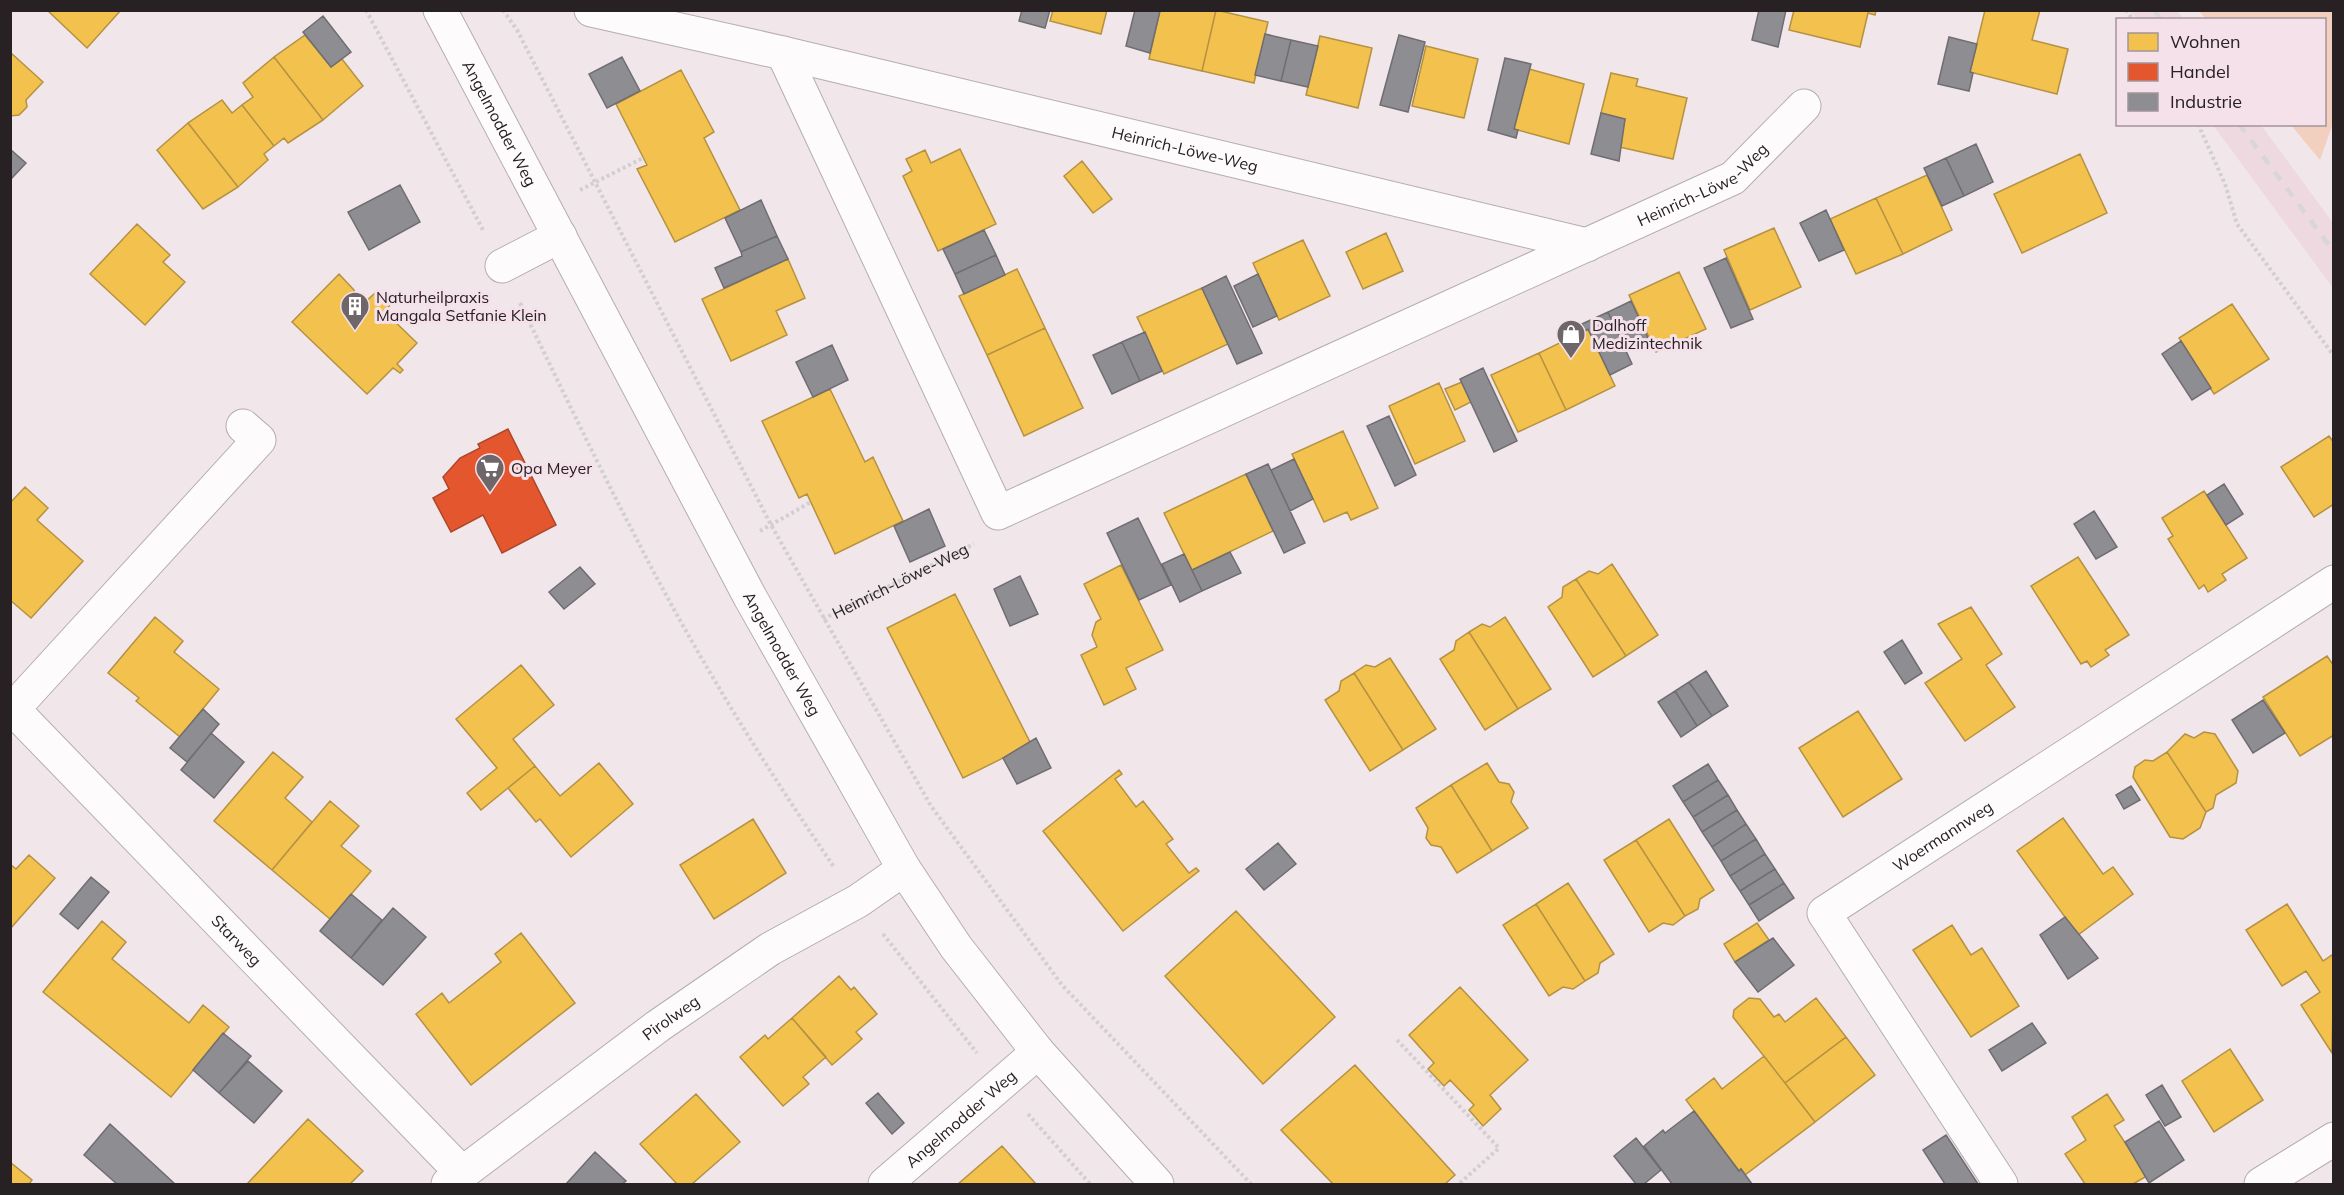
<svg xmlns="http://www.w3.org/2000/svg" width="2344" height="1195" viewBox="0 0 2344 1195" font-family="Mulish,sans-serif">
<style>
.built{fill:#eed9e1}
.green{fill:#f2cfbf}
.homes{fill:#f2c14e;stroke:#b59141;stroke-width:1.5}
.shops{fill:#e4572e;stroke:#ac472b;stroke-width:1.5}
.industry{fill:#8d8d92;stroke:#6f6d71;stroke-width:1.5}
.lines{fill:none;stroke-linecap:round;stroke-linejoin:round}
.minor-casing{stroke:#b5adb0;stroke-width:35}
.path{stroke:#d2cfd0;stroke-width:4;stroke-dasharray:3 3;stroke-linecap:butt}
.minor{stroke:#fdfbfc;stroke-width:33}
.rail{stroke:#d8d6d6;stroke-width:4.5;stroke-dasharray:10 10;stroke-linecap:butt}
.labels{text-anchor:middle;dominant-baseline:central;stroke-width:6;stroke-linejoin:round;paint-order:stroke}
.street-label{font-size:16px;fill:#282124;stroke:#f5e1e9}
.poi-label{font-size:16px;fill:#282124;stroke:#f5e1e9;text-anchor:start}
</style>
<rect width="100%" height="100%" fill="#f1e6ea"/>
<path class="built" d="M 2130,11 L 2177,11 L 2184,19 L 2137,19 Z
M 2213,125 L 2261,125 L 2333,223 L 2333,288 Z"/>
<path class="green" d="M 2199,11 L 2333,11 L 2333,123 L 2320,160 L 2291,125 L 2324,124 L 2324,20 L 2206,19 Z"/>
<path class="homes" d="M 47,10 L 121,10 L 87,48 Z
M 1053,10 L 1107,10 L 1101,34 L 1050,21 Z
M 1216,10 L 1268,22 L 1254,83 L 1202,71 Z
M 1216,10 L 1202,71 L 1149,59 L 1160,10 Z
M 1794,10 L 1876,10 L 1875,15 L 1868,13 L 1860,47 L 1789,30 Z
M 1985,10 L 2040,10 L 2032,40 L 2068,49 L 2057,94 L 1970,72 Z
M 305,35 L 331,67 L 342,59 L 363,86 L 323,120 L 274,57 Z
M 1320,36 L 1372,48 L 1358,108 L 1306,95 Z
M 1426,46 L 1478,59 L 1464,118 L 1412,106 Z
M 10,52 L 43,82 L 26,100 L 27,107 L 19,115 L 10,116 Z
M 274,57 L 323,120 L 288,143 L 284,138 L 274,146 L 242,105 L 253,97 L 243,83 Z
M 1529,69 L 1584,84 L 1569,144 L 1514,129 Z
M 681,70 L 714,132 L 704,138 L 740,210 L 675,242 L 637,169 L 647,165 L 616,104 Z
M 1611,73 L 1638,79 L 1636,86 L 1687,98 L 1673,159 L 1619,147 L 1625,119 L 1601,113 Z
M 222,100 L 232,113 L 242,105 L 274,146 L 264,154 L 268,160 L 238,187 L 188,123 Z
M 188,123 L 238,187 L 203,209 L 157,150 Z
M 960,149 L 996,224 L 938,251 L 903,176 L 912,171 L 906,159 L 925,150 L 931,163 Z
M 2080,154 L 2107,213 L 2022,253 L 1994,194 Z
M 1082,161 L 1112,199 L 1093,213 L 1064,176 Z
M 1927,175 L 1952,230 L 1903,254 L 1876,198 Z
M 1876,198 L 1903,254 L 1856,274 L 1830,219 Z
M 137,224 L 170,255 L 163,262 L 185,282 L 145,325 L 90,274 Z
M 1774,228 L 1801,287 L 1750,310 L 1724,250 Z
M 1386,233 L 1403,271 L 1363,289 L 1346,252 Z
M 1303,240 L 1330,296 L 1279,320 L 1253,263 Z
M 788,259 L 805,298 L 776,311 L 787,335 L 731,361 L 702,299 Z
M 1017,269 L 1045,328 L 987,355 L 959,296 Z
M 1679,272 L 1706,329 L 1656,352 L 1629,295 Z
M 339,274 L 354,290 L 354,295 L 363,304 L 375,293 L 387,294 L 390,305 L 385,312 L 417,343 L 397,364 L 403,370 L 400,373 L 393,368 L 367,394 L 292,322 Z
M 1202,288 L 1228,344 L 1164,374 L 1137,317 Z
M 2232,304 L 2269,359 L 2214,394 L 2179,338 Z
M 1045,328 L 1083,408 L 1024,436 L 987,355 Z
M 1588,329 L 1615,386 L 1566,410 L 1539,353 Z
M 1539,353 L 1566,410 L 1518,432 L 1491,375 Z
M 1462,382 L 1471,402 L 1455,410 L 1445,389 Z
M 1439,383 L 1465,441 L 1415,464 L 1389,406 Z
M 830,389 L 865,462 L 873,457 L 903,521 L 835,554 L 807,494 L 799,498 L 762,421 Z
M 1343,431 L 1378,508 L 1351,520 L 1347,512 L 1324,522 L 1292,454 Z
M 2329,436 L 2334,443 L 2334,504 L 2314,517 L 2281,467 Z
M 1246,474 L 1273,531 L 1192,570 L 1164,513 Z
M 25,487 L 48,508 L 37,520 L 83,561 L 31,618 L 10,600 L 10,503 Z
M 2204,491 L 2247,558 L 2222,574 L 2226,580 L 2208,592 L 2204,585 L 2199,589 L 2168,539 L 2173,536 L 2162,518 Z
M 2078,557 L 2129,635 L 2105,650 L 2109,655 L 2091,667 L 2087,661 L 2081,664 L 2031,586 Z
M 1612,564 L 1658,635 L 1626,656 L 1576,579 L 1589,571 L 1598,574 Z
M 1121,565 L 1163,650 L 1126,668 L 1136,689 L 1104,705 L 1081,655 L 1097,647 L 1092,635 L 1096,622 L 1101,619 L 1084,584 Z
M 1576,579 L 1626,656 L 1593,677 L 1548,607 L 1562,597 L 1563,587 Z
M 955,594 L 1031,744 L 963,778 L 887,628 Z
M 1971,607 L 2002,654 L 1986,665 L 2015,707 L 1965,741 L 1925,683 L 1962,659 L 1938,624 Z
M 155,617 L 183,641 L 174,652 L 219,689 L 180,737 L 136,701 L 139,698 L 108,673 Z
M 1505,617 L 1551,689 L 1518,709 L 1469,632 L 1482,624 L 1490,627 Z
M 1469,632 L 1518,709 L 1485,730 L 1440,659 L 1454,650 L 1456,641 Z
M 2327,656 L 2334,666 L 2334,735 L 2300,756 L 2263,697 Z
M 1390,658 L 1436,729 L 1403,750 L 1354,673 L 1366,665 L 1375,667 Z
M 521,665 L 554,705 L 513,739 L 535,766 L 481,810 L 467,793 L 497,768 L 456,719 Z
M 1354,673 L 1403,750 L 1370,771 L 1325,700 L 1339,691 L 1341,681 Z
M 1858,711 L 1902,779 L 1843,817 L 1799,748 Z
M 2204,732 L 2215,734 L 2238,771 L 2236,783 L 2216,795 L 2213,808 L 2206,812 L 2167,752 L 2185,734 L 2194,738 Z
M 273,752 L 303,777 L 285,798 L 312,822 L 272,870 L 214,821 Z
M 2167,752 L 2206,812 L 2200,828 L 2183,839 L 2170,837 L 2133,777 L 2135,767 L 2145,760 L 2153,761 Z
M 599,763 L 633,804 L 571,857 L 540,819 L 536,822 L 508,788 L 535,766 L 560,796 Z
M 1487,763 L 1499,782 L 1509,784 L 1514,792 L 1511,802 L 1528,828 L 1492,851 L 1451,785 Z
M 1119,770 L 1122,774 L 1115,779 L 1136,807 L 1143,801 L 1173,839 L 1166,844 L 1189,873 L 1196,868 L 1199,871 L 1123,931 L 1043,831 Z
M 1451,785 L 1492,851 L 1457,873 L 1441,847 L 1431,845 L 1426,838 L 1428,828 L 1416,808 Z
M 330,801 L 359,826 L 341,846 L 371,871 L 330,919 L 272,870 Z
M 2063,818 L 2103,874 L 2113,867 L 2133,894 L 2078,935 L 2017,851 Z
M 753,819 L 786,873 L 714,919 L 680,865 Z
M 1669,819 L 1714,890 L 1700,899 L 1698,909 L 1685,916 L 1636,840 Z
M 1636,840 L 1685,916 L 1673,925 L 1663,923 L 1649,932 L 1604,860 Z
M 29,855 L 55,878 L 10,929 L 10,864 L 16,869 Z
M 1568,883 L 1614,954 L 1600,963 L 1598,973 L 1585,981 L 1536,904 Z
M 1536,904 L 1585,981 L 1573,989 L 1563,987 L 1549,996 L 1503,925 Z
M 2287,904 L 2323,961 L 2332,955 L 2334,957 L 2332,1053 L 2301,1005 L 2320,992 L 2306,971 L 2282,986 L 2246,930 Z
M 1236,911 L 1335,1017 L 1263,1084 L 1165,976 Z
M 102,921 L 126,942 L 112,959 L 189,1023 L 203,1005 L 229,1027 L 171,1097 L 43,992 Z
M 1757,923 L 1769,940 L 1735,962 L 1724,944 Z
M 1952,925 L 1971,955 L 1982,948 L 2019,1006 L 1971,1037 L 1913,950 Z
M 521,933 L 575,1003 L 471,1085 L 416,1014 L 442,993 L 449,1003 L 501,962 L 495,954 Z
M 839,976 L 851,990 L 854,987 L 877,1014 L 856,1032 L 862,1039 L 832,1065 L 792,1018 Z
M 1460,987 L 1528,1060 L 1490,1095 L 1501,1109 L 1483,1126 L 1469,1110 L 1474,1105 L 1450,1080 L 1444,1086 L 1428,1069 L 1434,1063 L 1409,1035 Z
M 1749,998 L 1760,999 L 1774,1017 L 1779,1014 L 1785,1022 L 1816,998 L 1846,1037 L 1785,1083 L 1733,1017 L 1734,1010 Z
M 792,1018 L 826,1057 L 803,1077 L 809,1084 L 783,1106 L 740,1057 L 765,1035 L 768,1039 Z
M 1846,1037 L 1875,1075 L 1815,1122 L 1785,1083 Z
M 2230,1049 L 2263,1100 L 2214,1132 L 2182,1081 Z
M 1764,1056 L 1815,1122 L 1745,1175 L 1741,1169 L 1739,1171 L 1686,1100 L 1714,1078 L 1722,1089 Z
M 1355,1065 L 1455,1175 L 1445,1184 L 1333,1184 L 1281,1130 Z
M 696,1094 L 740,1142 L 692,1184 L 677,1184 L 640,1144 Z
M 2107,1094 L 2124,1120 L 2114,1126 L 2147,1176 L 2133,1184 L 2085,1184 L 2065,1154 L 2086,1140 L 2072,1117 Z
M 308,1119 L 363,1171 L 350,1184 L 247,1184 Z
M 1002,1146 L 1036,1184 L 958,1184 Z
M 10,1162 L 32,1180 L 29,1184 L 10,1184 Z"/>
<path class="shops" d="M 508,429 L 556,525 L 502,553 L 483,515 L 451,532 L 433,498 L 449,489 L 443,477 L 460,458 L 480,448 L 478,444 Z"/>
<path class="industry" d="M 1022,10 L 1050,10 L 1045,28 L 1019,21 Z
M 1135,10 L 1160,11 L 1150,53 L 1126,46 Z
M 1759,10 L 1786,10 L 1778,47 L 1752,40 Z
M 323,16 L 351,52 L 331,67 L 303,32 Z
M 1265,34 L 1291,40 L 1281,81 L 1255,75 Z
M 1399,35 L 1425,42 L 1408,112 L 1380,105 Z
M 1949,37 L 1977,44 L 1970,72 L 1973,73 L 1969,91 L 1938,84 Z
M 1291,40 L 1318,46 L 1308,87 L 1281,81 Z
M 622,57 L 640,91 L 607,108 L 589,74 Z
M 1505,58 L 1531,64 L 1514,129 L 1518,130 L 1516,138 L 1488,130 Z
M 1601,113 L 1625,119 L 1619,161 L 1591,154 Z
M 1976,144 L 1993,182 L 1964,196 L 1946,158 Z
M 10,149 L 26,163 L 10,180 Z
M 1946,158 L 1964,196 L 1942,206 L 1924,168 Z
M 400,185 L 420,222 L 369,250 L 348,212 Z
M 761,200 L 777,236 L 741,252 L 725,218 Z
M 1826,210 L 1844,250 L 1819,261 L 1800,223 Z
M 984,230 L 996,255 L 955,274 L 943,249 Z
M 777,236 L 788,259 L 724,288 L 715,268 L 742,256 L 741,252 Z
M 996,255 L 1005,275 L 964,294 L 955,274 Z
M 1726,258 L 1753,319 L 1731,328 L 1704,268 Z
M 1258,274 L 1277,316 L 1253,327 L 1234,286 Z
M 1226,276 L 1262,353 L 1237,364 L 1202,288 Z
M 1631,301 L 1649,340 L 1626,351 L 1608,312 Z
M 1608,312 L 1632,364 L 1610,375 L 1588,329 L 1585,331 L 1582,324 Z
M 1145,332 L 1162,371 L 1140,381 L 1122,342 Z
M 2181,341 L 2211,388 L 2192,400 L 2162,354 Z
M 1122,342 L 1140,381 L 1112,394 L 1093,355 Z
M 832,345 L 848,380 L 813,397 L 796,362 Z
M 1483,368 L 1517,441 L 1494,452 L 1460,379 Z
M 1389,416 L 1416,475 L 1395,486 L 1367,426 Z
M 1294,459 L 1313,499 L 1290,511 L 1271,470 Z
M 1268,464 L 1305,543 L 1284,553 L 1246,474 Z
M 2224,484 L 2243,514 L 2226,525 L 2207,495 Z
M 929,509 L 945,546 L 910,562 L 894,526 Z
M 2094,511 L 2117,547 L 2096,559 L 2074,524 Z
M 1138,518 L 1171,585 L 1139,600 L 1107,533 Z
M 1230,552 L 1241,573 L 1202,591 L 1192,570 Z
M 1184,554 L 1202,591 L 1180,602 L 1162,564 Z
M 580,567 L 595,584 L 564,609 L 549,592 Z
M 1020,576 L 1038,614 L 1010,626 L 994,589 Z
M 1902,640 L 1922,673 L 1905,684 L 1884,652 Z
M 1706,671 L 1728,706 L 1712,716 L 1689,682 Z
M 1689,682 L 1712,716 L 1697,726 L 1675,691 Z
M 1675,691 L 1697,726 L 1681,737 L 1658,702 Z
M 2263,700 L 2285,733 L 2253,753 L 2232,720 Z
M 203,709 L 219,724 L 187,762 L 170,748 Z
M 211,733 L 244,762 L 214,798 L 181,770 Z
M 1036,738 L 1051,768 L 1017,784 L 1003,758 Z
M 1708,764 L 1718,780 L 1683,802 L 1673,786 Z
M 1718,780 L 1728,795 L 1693,817 L 1683,802 Z
M 2131,786 L 2140,800 L 2124,809 L 2116,795 Z
M 1728,795 L 1737,810 L 1702,832 L 1693,817 Z
M 1737,810 L 1746,824 L 1712,847 L 1702,832 Z
M 1746,824 L 1756,839 L 1721,861 L 1712,847 Z
M 1756,839 L 1765,854 L 1730,876 L 1721,861 Z
M 1278,843 L 1296,864 L 1264,890 L 1246,869 Z
M 1765,854 L 1775,869 L 1740,891 L 1730,876 Z
M 1775,869 L 1784,883 L 1749,905 L 1740,891 Z
M 91,877 L 109,892 L 78,929 L 60,914 Z
M 1784,883 L 1794,898 L 1759,921 L 1749,905 Z
M 351,894 L 382,920 L 351,958 L 320,931 Z
M 393,908 L 426,937 L 383,985 L 351,958 Z
M 2065,917 L 2098,958 L 2068,979 L 2040,935 Z
M 1773,938 L 1794,965 L 1758,992 L 1735,962 Z
M 2032,1023 L 2046,1043 L 2002,1071 L 1989,1050 Z
M 223,1033 L 251,1056 L 219,1093 L 193,1070 Z
M 248,1061 L 282,1091 L 254,1123 L 219,1093 Z
M 2162,1085 L 2181,1117 L 2165,1126 L 2146,1095 Z
M 878,1093 L 904,1123 L 892,1134 L 866,1103 Z
M 1694,1111 L 1739,1171 L 1741,1169 L 1752,1184 L 1672,1184 L 1644,1146 L 1663,1130 L 1665,1133 Z
M 2159,1121 L 2184,1160 L 2149,1183 L 2125,1142 Z
M 110,1124 L 175,1184 L 117,1184 L 84,1155 Z
M 1946,1135 L 1978,1184 L 1945,1184 L 1923,1150 Z
M 1636,1138 L 1661,1170 L 1644,1184 L 1636,1184 L 1614,1156 Z
M 595,1152 L 626,1181 L 622,1184 L 566,1184 Z"/>
<g class="lines">
<g class="minor-casing">
<g id="minor">
<path id="s2" d="M 440,10 L 750,597 L 904,869 L 956,947 L 1038,1052 L 1157,1184"/>
<path id="s3" d="M 591,10 L 783,53 L 1587,245"/>
<path id="s4" d="M 783,53 L 998,513 L 1733,178 L 1804,106"/>
<path d="M 502,266 L 560,236"/>
<path id="s5" d="M 10,706 L 461,1172"/>
<path d="M 13,709 L 259,440 L 243,426"/>
<path id="s6" d="M 448,1184 L 658,1026 L 770,949 L 858,901 L 904,869"/>
<path id="s7" d="M 885,1184 L 1038,1052"/>
<path id="s8" d="M 2001,1184 L 1824,913 L 2334,582"/>
<path d="M 2261,1184 L 2334,1139"/>
</g>
</g>
<g class="path">
<path d="M 366,10 L 483,230"/>
<path d="M 503,10 L 517,30 L 771,525 L 931,806 L 1062,985 L 1251,1184"/>
<path d="M 2126,10 L 2133,20"/>
<path d="M 2198,124 L 2225,184 L 2237,224 L 2334,356"/>
<path d="M 580,190 L 643,158"/>
<path d="M 520,303 C 558,381 595,459 635,536 C 693,650 762,762 834,867"/>
<path d="M 760,531 L 811,502"/>
<path id="s1" d="M 823,619 L 974,544"/>
<path d="M 883,934 L 977,1053"/>
<path d="M 1397,1040 L 1499,1148 L 1459,1184"/>
<path d="M 1028,1114 L 1090,1184"/>
</g>
<use href="#minor" class="minor"/>
<path class="rail" d="M 2154,10 L 2161,20
M 2239,124 L 2334,252"/>
</g>
<defs>
<g id="building-pin" transform="scale(1.5)"><path d="M0 17L-7.5 6A9.5 9.5 0 1 1 7.5 6Z" fill="#6e6669" stroke="#f5e1e9"/><path d="M-4-6H4V6H1V3H-1V6H-4ZM-2.5-4.3h1.7v1.8h-1.7ZM.8-4.3h1.7v1.8H.8ZM-2.5-1h1.7V.8h-1.7ZM.8-1h1.7V.8H.8Z" fill="#fff"/></g>
<g id="shop-pin" transform="scale(1.5)"><path d="M0 17L-7.5 6A9.5 9.5 0 1 1 7.5 6Z" fill="#6e6669" stroke="#f5e1e9"/><path d="M-5-2.5h2.3a2.7 3.5 0 0 1 5.4 0H5L5.5 6h-11ZM-1.5-2.5h3a1.5 2.3 0 0 0-3 0Z" fill="#fff"/></g>
<g id="supermarket-pin" transform="scale(1.5)"><path d="M0 17L-7.5 6A9.5 9.5 0 1 1 7.5 6Z" fill="#6e6669" stroke="#f5e1e9"/><path d="M-6-5.5h2.5l.6 2H6L4.5 2H-2.5L-4.4-4H-6ZM-1.5 3.2a1.3 1.3 0 1 0 .1 0ZM3 3.2a1.3 1.3 0 1 0 .1 0Z" fill="#fff"/></g>
</defs>
<g fill-rule="evenodd">
<use href="#building-pin" x="355" y="306"/>
<use href="#shop-pin" x="1571" y="334"/>
<use href="#supermarket-pin" x="490" y="468"/>
</g>
<g class="labels">
<g class="street-label">
<text stroke="none"><textPath href="#s2" startOffset="128">Angelmodder Weg</textPath></text>
<text stroke="none"><textPath href="#s3" startOffset="610">Heinrich-Löwe-Weg</textPath></text>
<text stroke="none"><textPath href="#s4" startOffset="1286">Heinrich-Löwe-Weg</textPath></text>
<text stroke="none"><textPath href="#s1" startOffset="86">Heinrich-Löwe-Weg</textPath></text>
<text stroke="none"><textPath href="#s2" startOffset="729">Angelmodder Weg</textPath></text>
<text stroke="none"><textPath href="#s8" startOffset="465">Woermannweg</textPath></text>
<text stroke="none"><textPath href="#s5" startOffset="326">Starweg</textPath></text>
<text stroke="none"><textPath href="#s6" startOffset="278">Pirolweg</textPath></text>
<text stroke="none"><textPath href="#s7" startOffset="100">Angelmodder Weg</textPath></text>
</g>
<g class="poi-label">
<text x="376" y="297">Naturheilpraxis<tspan x="376" dy="18">Mangala Setfanie Klein</tspan></text>
<text x="1592" y="325">Dalhoff<tspan x="1592" dy="18">Medizintechnik</tspan></text>
<text x="511" y="468">Opa Meyer</text>
</g>
</g>
<rect width="2344" height="1195" fill="none" stroke="#282124" stroke-width="24"/>
<rect x="2116" y="18" width="210" height="108" fill="#f5e1e9" stroke="#a3949a" stroke-width="1.5"/>
<rect x="2128" y="33" width="30" height="18" fill="#f2c14e" stroke="#a3949a" stroke-width="1.5"/>
<text x="2170" y="48" font-size="18" fill="#282124">Wohnen</text>
<rect x="2128" y="63" width="30" height="18" fill="#e4572e" stroke="#a3949a" stroke-width="1.5"/>
<text x="2170" y="78" font-size="18" fill="#282124">Handel</text>
<rect x="2128" y="93" width="30" height="18" fill="#8d8d92" stroke="#a3949a" stroke-width="1.5"/>
<text x="2170" y="108" font-size="18" fill="#282124">Industrie</text>
</svg>
